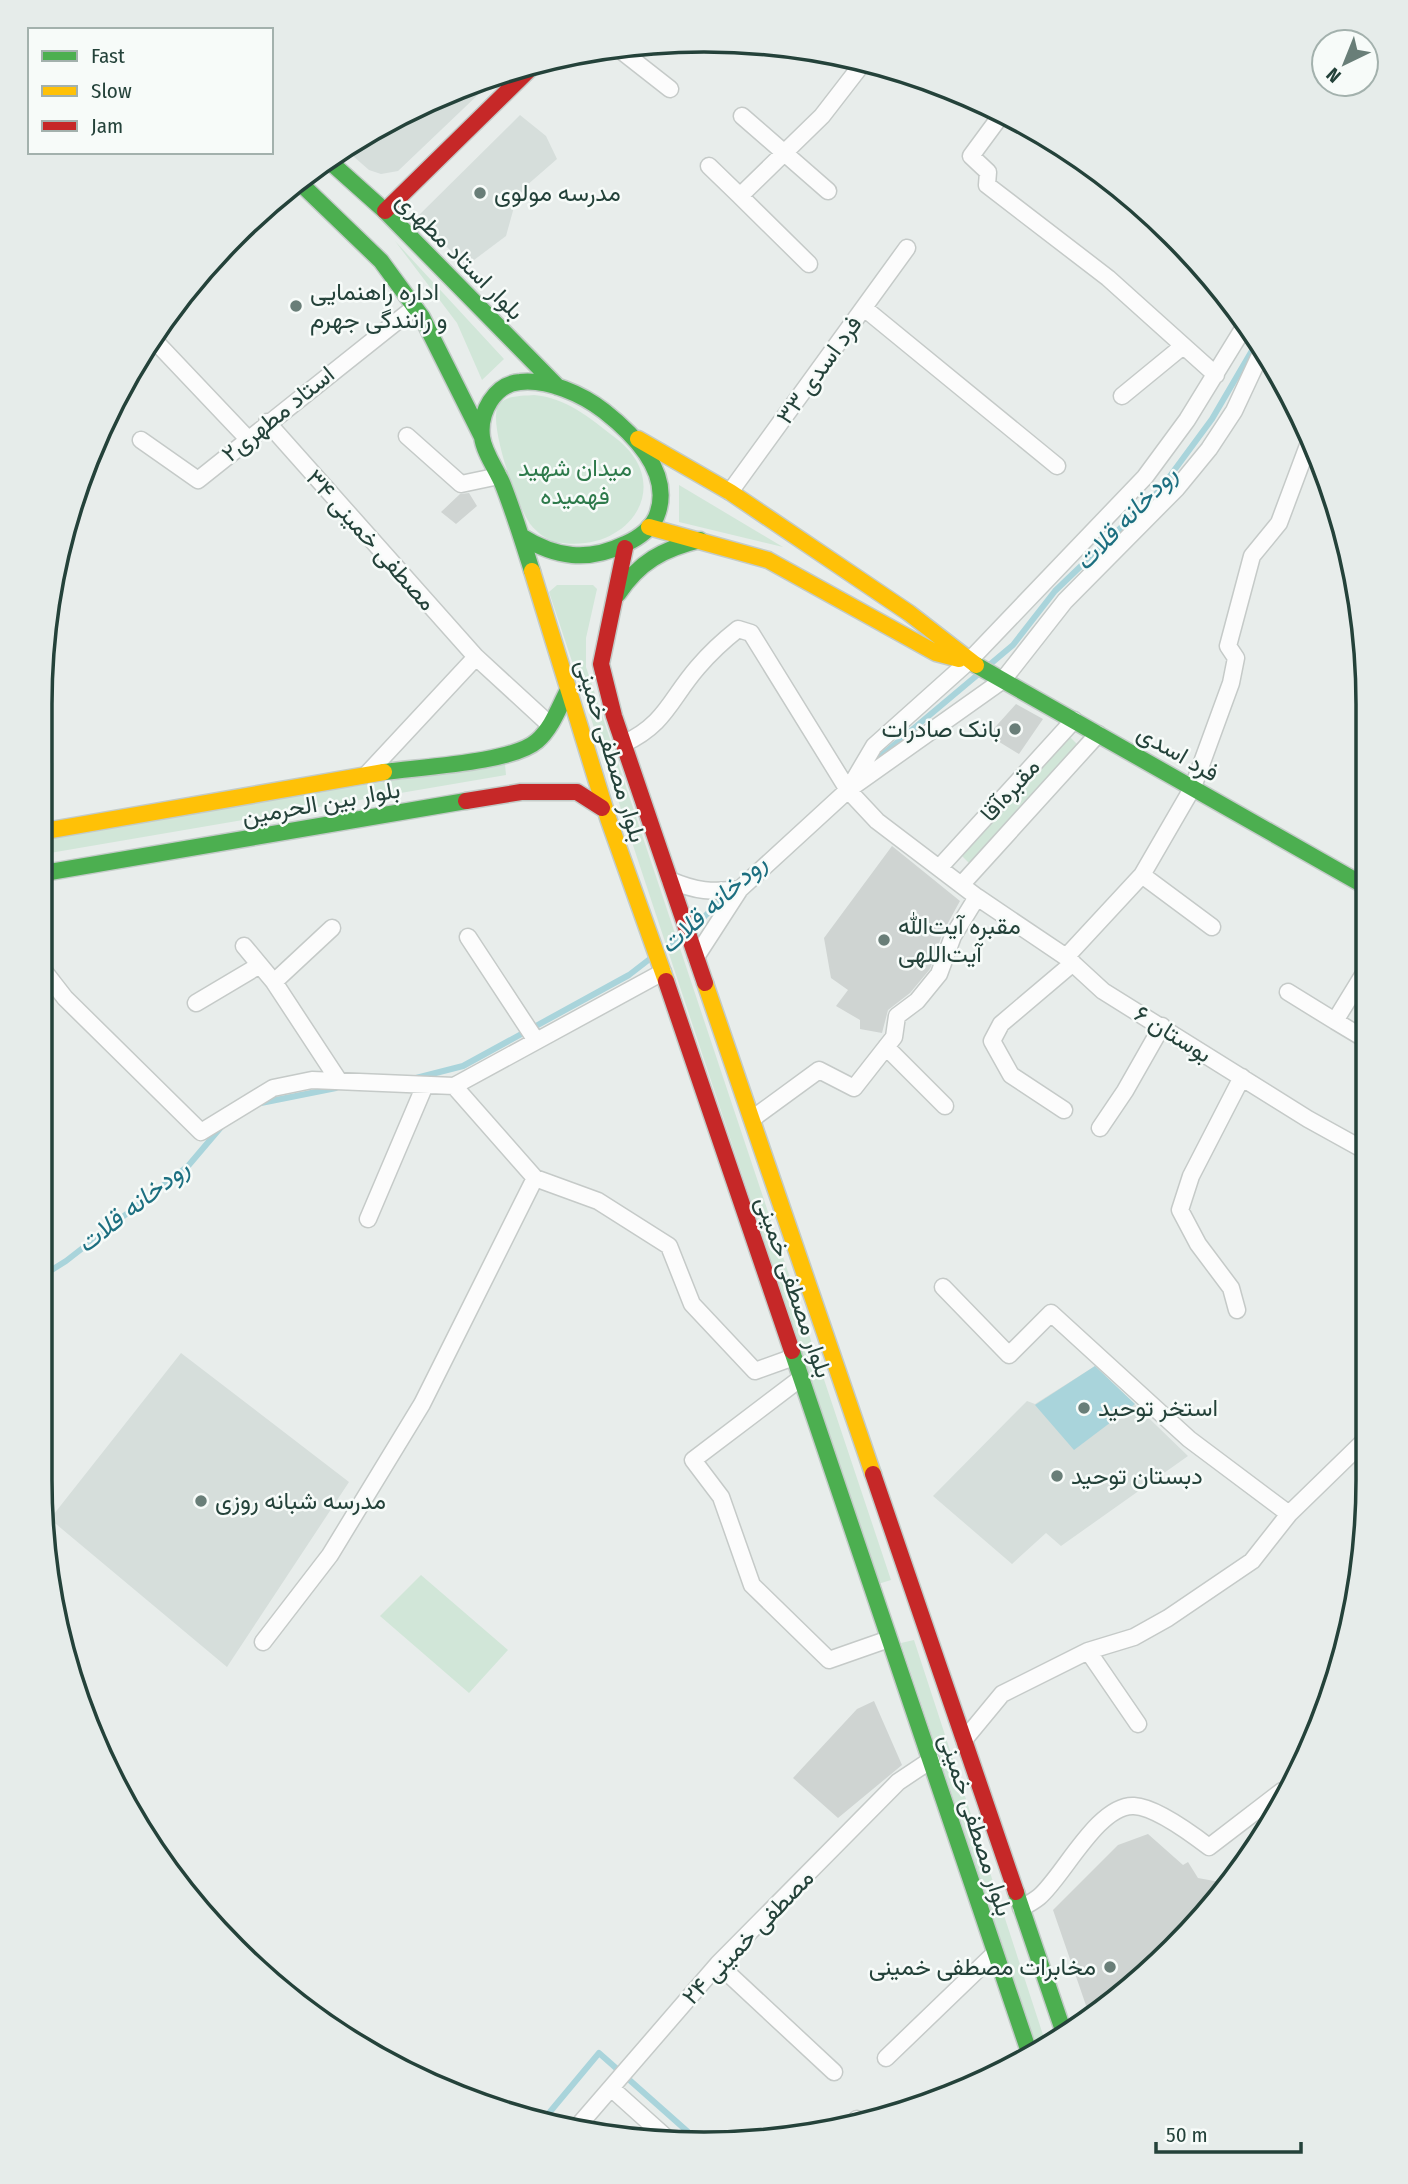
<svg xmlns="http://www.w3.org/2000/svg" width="1408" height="2184" viewBox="0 0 1408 2184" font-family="'Fira Sans Condensed',Vazirmatn,sans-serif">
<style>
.built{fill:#d6dedb}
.green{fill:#d1e6d8}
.water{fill:#a9d4db}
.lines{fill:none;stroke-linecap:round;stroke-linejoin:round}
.stream{stroke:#a9d4db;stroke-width:6}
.building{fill:#cfd4d2}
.street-casing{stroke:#c5cac8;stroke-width:19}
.fast-casing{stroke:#c3cbc8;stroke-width:19}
.slow-casing{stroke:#c3cbc8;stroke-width:19}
.jam-casing{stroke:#c3cbc8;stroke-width:19}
.street{stroke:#fcfcfc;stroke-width:16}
.fast{stroke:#4caf50;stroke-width:16}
.slow{stroke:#ffc107;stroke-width:16}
.jam{stroke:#c62828;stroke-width:16}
.poi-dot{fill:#697e78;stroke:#f7fbf9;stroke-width:2.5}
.labels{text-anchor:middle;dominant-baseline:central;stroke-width:5;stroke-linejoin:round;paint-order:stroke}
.poi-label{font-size:24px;fill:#24423a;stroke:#f7fbf9;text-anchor:start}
.street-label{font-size:24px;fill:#24423a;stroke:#f7fbf9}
.park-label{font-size:24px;fill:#2d7a4b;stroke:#f7fbf9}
.water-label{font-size:26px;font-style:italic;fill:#1c6f80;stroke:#f7fbf9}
.rim{fill:none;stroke:#24423a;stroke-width:3.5}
</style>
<rect width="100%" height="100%" fill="#e8edeb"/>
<path class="built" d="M 479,83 L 484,89 L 398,171 L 381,174 L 369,170 L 345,149 L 410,109 Z
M 520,115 L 546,136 L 557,159 L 526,186 L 516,200 L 506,236 L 466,266 L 417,217 Z
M 181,1353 L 349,1482 L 227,1667 L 50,1519 Z
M 1095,1366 L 1188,1456 L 1061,1546 L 1046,1533 L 1012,1564 L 933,1496 L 1027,1401 L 1035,1404 Z"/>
<path class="green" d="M 395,241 L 504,359 L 482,380 L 457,323 Z
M 534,395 C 566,398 589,417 613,436 C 679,484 628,556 556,542 C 546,540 537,532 531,525 C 518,509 486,420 499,404 C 507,395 523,396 534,395 Z
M 679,485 L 783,547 L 679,522 Z
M 557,585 L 593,585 L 597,589 L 586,638 L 586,667 L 891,1580 L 878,1584 L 549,592 Z
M 1070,737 L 1079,746 L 971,865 L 962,856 Z
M 505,764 L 506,775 L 44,854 L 45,836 L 154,816 Z
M 421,1575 L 508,1650 L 469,1693 L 380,1616 Z
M 914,1640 L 1046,2044 L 1037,2048 L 901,1643 Z"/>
<path class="water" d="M 1095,1366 L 1135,1404 L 1074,1450 L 1035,1405 Z"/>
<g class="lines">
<path class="stream" d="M 869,766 L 1013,645 L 1055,591 L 1159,491 L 1212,419 L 1257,342
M 694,927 L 728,893
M 660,952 L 682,935
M 416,1078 L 463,1066 L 629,975 L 651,958
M 261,1103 L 336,1088
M 42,1276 L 66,1261 L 188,1166 L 222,1126
M 544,2119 L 599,2053 L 696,2139"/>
</g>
<path class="building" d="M 469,493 L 477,506 L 456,524 L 441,512 L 460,494 Z
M 1016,704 L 1043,719 L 1019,754 L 988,735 Z
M 892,846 L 960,901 L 943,932 L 930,969 L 910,993 L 888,1010 L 882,1033 L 860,1029 L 860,1020 L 836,1006 L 848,990 L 831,978 L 824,938 Z
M 874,1701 L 902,1765 L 838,1818 L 793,1778 L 857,1709 Z
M 1148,1834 L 1183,1865 L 1188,1862 L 1198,1878 L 1225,1883 L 1203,1917 L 1090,2017 L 1053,1910 L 1118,1845 Z"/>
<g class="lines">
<g class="street-casing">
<path id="street" d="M 619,49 L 670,89
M 1002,114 L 971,156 L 988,172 L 987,185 L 1108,278 L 1216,375
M 742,116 L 828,191
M 709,166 L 740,196 L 822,116 L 863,63
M 740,196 L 809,264
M 864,308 L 1057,466
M 155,341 L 248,439
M 1122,396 L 1183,346
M 267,422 L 476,657 L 550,725
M 407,436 L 461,484 L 499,476
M 141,440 L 198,480 L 415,307
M 730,492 L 907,248
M 623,744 C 666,724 670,699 698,667 C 710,653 724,640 738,629 L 751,633 L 848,790 L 877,821 L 977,897 L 1066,957 L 1103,991 L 1308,1119 L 1364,1150
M 367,774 L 476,657
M 851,785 L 874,746 L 969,661 L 1145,477 L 1187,420 L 1246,324
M 939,868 L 1074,720
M 1142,875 L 1212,927
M 670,880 C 695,891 713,893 740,889
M 962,884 L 1098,734
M 468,937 L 535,1039
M 244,946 L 274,982 L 339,1081
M 696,957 L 740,889 L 848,790 L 1003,680 L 1065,601 L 1177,488 L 1209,449 L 1234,411 L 1262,351
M 1066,957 L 1142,875 L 1193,787 L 1231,683 L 1236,658 L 1228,646 L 1252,556 L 1279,523 L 1310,440
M 44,971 L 65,998 L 201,1132 L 273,1088 L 312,1080 L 454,1086 L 663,972
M 274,982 L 332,928
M 1288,992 L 1335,1021 L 1365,972
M 196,1003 L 260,965
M 1335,1021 L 1365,1039
M 886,1047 L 945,1106
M 454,1086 L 535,1178 L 598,1201 L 669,1246 L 692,1304 L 755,1371 L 794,1357
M 1064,1110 L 1011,1075 L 992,1041 L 1001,1024 L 1073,963
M 752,1119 L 819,1070 L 854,1088 L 894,1037 L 897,1016 L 917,1001 L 939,974 L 953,936 L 977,897
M 1100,1128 L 1125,1091 L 1162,1026
M 368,1219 L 425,1085
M 943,1287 L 1009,1355 L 1051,1313 L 1189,1439 L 1289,1514
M 1237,1310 L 1231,1288 L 1198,1244 L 1180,1210 L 1191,1176 L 1242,1077
M 801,1378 L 693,1460 L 721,1497 L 752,1585 L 829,1660 L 889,1639
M 263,1642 L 330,1555 L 422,1404 L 535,1178
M 1088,1651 L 1138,1724
M 964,1740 L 1002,1694 L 1088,1651 L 1134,1637 L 1168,1618 L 1252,1561 L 1289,1514 L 1363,1442
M 1021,1908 C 1027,1905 1034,1901 1039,1897 C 1063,1877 1098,1804 1134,1806 C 1155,1807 1192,1834 1209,1847 L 1282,1791
M 718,1964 L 834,2072
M 886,2058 L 994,1954
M 611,2088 L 670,2141
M 857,2119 L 861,2123
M 578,2126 L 718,1964 L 898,1782 L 931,1760"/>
</g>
<g class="fast-casing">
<path id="fast" d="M 328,160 L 385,211 L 558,387
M 297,180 L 381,261 L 422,317 L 482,437
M 521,536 C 556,558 588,562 625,544 C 639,538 654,527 658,512 C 671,471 632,433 604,411 C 582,394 548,379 520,382 C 494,384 479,413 482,437 C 484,453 497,470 503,485 C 514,513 523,542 532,571
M 618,594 C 639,562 663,549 700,540
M 976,665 L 1365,886
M 384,772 C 419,767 512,763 537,741 C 552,728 559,707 568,690
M 44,873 L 466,801
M 792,1351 L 1029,2052
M 1016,1892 L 1065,2036"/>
</g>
<g class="slow-casing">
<path id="slow" d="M 638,439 L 730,492 L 909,613 L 976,665
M 649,527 L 768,560 L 936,653 L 959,659
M 532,571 L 608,818 L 666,981
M 45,831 L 384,772
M 705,983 L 873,1474"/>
</g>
<g class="jam-casing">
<path id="jam" d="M 385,211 L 537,62
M 625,548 L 601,664 L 614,716 L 705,983
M 466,801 L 521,792 L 577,792 L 602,808
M 666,981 L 792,1351
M 873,1474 L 1016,1892"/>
</g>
<use href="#street" class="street"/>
<use href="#fast" class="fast"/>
<use href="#slow" class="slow"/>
<use href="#jam" class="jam"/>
</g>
<g class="poi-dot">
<circle cx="480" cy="193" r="7"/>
<circle cx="296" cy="306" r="7"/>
<circle cx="1015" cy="729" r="7"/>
<circle cx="884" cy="940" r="7"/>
<circle cx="1084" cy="1408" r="7"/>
<circle cx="1057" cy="1476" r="7"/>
<circle cx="201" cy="1501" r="7"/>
<circle cx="1110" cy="1967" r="7"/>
</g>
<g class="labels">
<g class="poi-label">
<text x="494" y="193">مدرسه مولوی</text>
<text x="310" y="292">اداره راهنمایی<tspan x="310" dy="28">و رانندگی جهرم</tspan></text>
<text x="1001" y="729" text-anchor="end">بانک صادرات</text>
<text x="898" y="926">مقبره آیت‌الله<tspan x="898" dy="28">آیت‌اللهی</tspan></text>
<text x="1098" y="1408">استخر توحید</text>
<text x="1071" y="1476">دبستان توحید</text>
<text x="215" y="1501">مدرسه شبانه روزی</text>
<text x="1096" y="1967" text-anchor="end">مخابرات مصطفی خمینی</text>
</g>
<g class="street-label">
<text transform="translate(460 256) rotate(45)">بلوار استاد مطهری</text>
<text transform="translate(819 370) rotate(-54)">فرد اسدی ۳۳</text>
<text transform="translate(278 414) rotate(-39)">استاد مطهری۲</text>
<text transform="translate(371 540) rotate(48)">مصطفی خمینی ۳۴</text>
<text transform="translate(611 751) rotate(73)">بلوار مصطفی خمینی</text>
<text transform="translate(1178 753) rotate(30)">فرد اسدی</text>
<text transform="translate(1010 790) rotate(-48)">مقبره‌آقا</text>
<text transform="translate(321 803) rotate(-10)">بلوار بین الحرمین</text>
<text transform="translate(1173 1034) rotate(32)">بوستان ۶</text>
<text transform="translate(794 1287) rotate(71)">بلوار مصطفی خمینی</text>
<text transform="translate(976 1825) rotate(72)">بلوار مصطفی خمینی</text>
<text transform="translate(748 1937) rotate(-46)">مصطفی خمینی ۲۴</text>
</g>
<g class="park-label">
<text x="575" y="468">میدان شهید<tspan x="575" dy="28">فهمیده</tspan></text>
</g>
<g class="water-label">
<text transform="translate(1126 518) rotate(-46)">رودخانه قلات</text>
<text transform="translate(713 904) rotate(-42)">رودخانه قلات</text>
<text transform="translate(133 1206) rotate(-38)">رودخانه قلات</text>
</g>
</g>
<path d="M0 0H1408V2184H0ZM704 52H704A652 652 0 0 1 1356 704V1480A652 652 0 0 1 704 2132H704A652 652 0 0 1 52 1480V704A652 652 0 0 1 704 52Z" fill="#e6ecea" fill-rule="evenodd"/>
<path class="rim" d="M704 52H704A652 652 0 0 1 1356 704V1480A652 652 0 0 1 704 2132H704A652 652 0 0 1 52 1480V704A652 652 0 0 1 704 52Z"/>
<rect x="28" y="28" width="245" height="126" fill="#f7fbf9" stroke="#a3b1ad" stroke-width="2"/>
<rect x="42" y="51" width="35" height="10" fill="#4caf50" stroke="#a3b1ad" stroke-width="2"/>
<text x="91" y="63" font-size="21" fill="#24423a">Fast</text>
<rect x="42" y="86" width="35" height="10" fill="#ffc107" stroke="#a3b1ad" stroke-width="2"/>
<text x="91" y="98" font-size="21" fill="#24423a">Slow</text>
<rect x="42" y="121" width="35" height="10" fill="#c62828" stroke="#a3b1ad" stroke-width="2"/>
<text x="91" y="133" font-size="21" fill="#24423a">Jam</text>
<g transform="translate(1345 63) rotate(223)"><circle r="33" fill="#f7fbf9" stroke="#a3b1ad" stroke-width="2"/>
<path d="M0-5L12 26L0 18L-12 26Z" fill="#697e78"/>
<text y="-10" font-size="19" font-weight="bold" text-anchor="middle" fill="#24423a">N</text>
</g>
<path d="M1156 2142v10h145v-10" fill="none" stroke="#24423a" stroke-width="3.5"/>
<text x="1166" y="2142" font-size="21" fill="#24423a" stroke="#f7fbf9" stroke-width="5" paint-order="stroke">50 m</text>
</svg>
